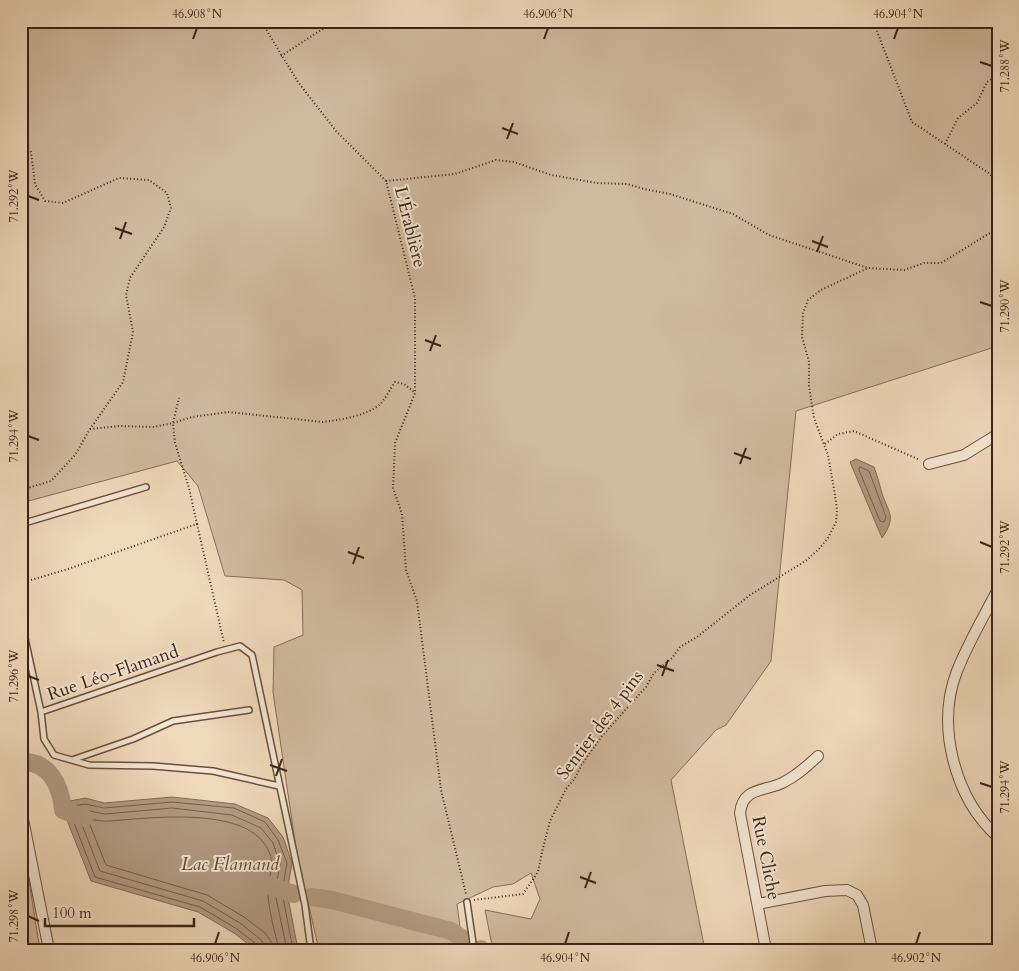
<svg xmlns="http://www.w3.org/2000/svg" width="1019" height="971" viewBox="0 0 1019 971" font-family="Cardo,serif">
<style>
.green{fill:#d0ba9f;stroke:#866e5a}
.water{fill:#b29b82;stroke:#826b56}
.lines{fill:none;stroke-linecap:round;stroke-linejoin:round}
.shore{stroke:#765e4b;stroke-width:1}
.river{stroke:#b29b82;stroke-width:18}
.lane-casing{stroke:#68503e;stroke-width:8}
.street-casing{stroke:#68503e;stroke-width:12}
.path{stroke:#3b2214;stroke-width:2;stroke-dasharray:1 2.5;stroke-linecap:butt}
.lane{stroke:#f5e6d3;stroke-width:5}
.street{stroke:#f5e6d3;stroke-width:10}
.ticks{fill:none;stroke:#3b2214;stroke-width:2}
.labels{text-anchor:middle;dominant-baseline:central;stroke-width:4;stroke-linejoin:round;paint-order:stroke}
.street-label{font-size:18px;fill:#3b2214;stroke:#f5e6d3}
.water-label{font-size:19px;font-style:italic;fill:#5f4635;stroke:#f5e6d3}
.neatline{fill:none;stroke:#3b2214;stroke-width:2}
.ticks-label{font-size:12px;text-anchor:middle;fill:#3b2214}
</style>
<rect width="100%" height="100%" fill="#efd9bb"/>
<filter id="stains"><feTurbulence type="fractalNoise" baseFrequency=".004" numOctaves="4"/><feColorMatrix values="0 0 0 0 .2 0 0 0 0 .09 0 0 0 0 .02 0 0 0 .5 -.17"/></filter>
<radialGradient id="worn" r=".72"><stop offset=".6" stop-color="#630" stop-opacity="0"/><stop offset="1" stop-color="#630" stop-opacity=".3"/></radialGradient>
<path class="green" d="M 21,21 L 998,21 L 998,346 L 796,411 L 771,661 L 726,725 L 716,730 L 671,780 L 705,950 L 493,950 L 485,910 L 531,919 L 540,899 L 531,873 L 513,884 L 493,887 L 457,904 L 463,950 L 319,950 L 297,855 L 273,692 L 274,647 L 303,635 L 302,590 L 284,580 L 225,576 L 198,486 L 177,461 L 21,503 Z
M 21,855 L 25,856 L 40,950 L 21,950 Z"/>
<path class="water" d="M 856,459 L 874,467 C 877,475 879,482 881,490 C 887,512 898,515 882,538 L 850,462 Z
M 172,797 L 235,804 L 268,818 L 283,837 L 292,863 L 287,892 L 298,950 L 256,950 L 234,933 L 198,912 L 91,881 L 63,810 L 70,801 L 85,798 L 104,803 Z"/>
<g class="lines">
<path class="shore" d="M 860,467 L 869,471 L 886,517 L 884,522 L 880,521 L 859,470 Z
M 258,950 L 256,944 L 237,929 L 200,907 L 95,877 L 69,810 L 73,806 L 85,804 L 104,808 L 172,802 L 234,808 L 265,822 L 278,840 L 287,863 L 282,892 L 293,950
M 264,950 L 264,944 L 260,939 L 240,923 L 203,901 L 100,871 L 77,812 L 85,810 L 105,814 L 172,808 L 232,815 L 261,828 L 273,843 L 280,864 L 275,893 L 287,950
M 272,950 L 271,941 L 265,933 L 244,917 L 207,895 L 106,865 L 88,820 C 95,819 103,822 110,821 C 150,818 242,806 266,846 C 278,866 267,875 268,894 C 269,912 275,932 279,950"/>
<path class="river" d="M 21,762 C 49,760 61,786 63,810 L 84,818
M 265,884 L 294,894
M 311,897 L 332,900 L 451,931 L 465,940
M 481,949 L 482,950"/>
<g class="lane-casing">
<path id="lane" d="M 21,524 L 146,487
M 21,620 L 41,712 L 44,739 L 54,755 L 89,765 L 153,766 L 213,771 L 279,786
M 41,712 L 217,652 L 240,646 L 252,655 L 305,905 L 311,950
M 72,760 L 133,739 L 173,721 L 249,710
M 467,902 L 474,950"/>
</g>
<g class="street-casing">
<path id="street" d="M 929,464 L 964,455 L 998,434
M 998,589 C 984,616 968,643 957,671 C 936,725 954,798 998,837
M 21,809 L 49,950
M 758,904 L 825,891 L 847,890 L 857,895 L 863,905 L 872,950
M 766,950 L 740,813 C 743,786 766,792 784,782 C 798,775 807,766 818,756"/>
</g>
<path class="path" d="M 261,21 L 298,82 L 336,131 L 386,181 L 415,298 L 415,393 L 395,443 L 393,488 L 402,514 L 406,570 L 417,601 L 441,790 L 466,894
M 873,21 L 912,122 L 990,174 L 998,186
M 281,56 L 335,21
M 21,141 L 31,152 L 35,184 L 45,201 L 63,203 L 119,178 L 149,180 L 167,193 L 171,208 L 164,227 L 130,278 L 126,295 L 133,332 L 123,382 L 90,429 L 75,455 L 51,481 L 21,490
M 945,144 L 958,118 L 977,103 L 987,82 L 998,76
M 386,181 L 455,174 L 496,160 L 514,162 L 551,175 L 597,183 L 627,184 L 644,189 L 670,194 L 733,214 L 769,235 L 868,268
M 90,429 L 120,426 L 154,427 L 173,423 L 192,417 L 228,412 L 323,422 C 339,420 366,416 379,405 C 385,400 390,389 395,382 L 404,384 L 414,392
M 825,444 L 838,434 L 854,431 L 920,460
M 197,524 L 224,643
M 21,583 L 68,569 L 197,524 L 189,488 L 175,443 L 173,423 L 179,398
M 474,900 L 523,894 L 538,872 L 542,852 L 550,821 L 566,789 L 575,778 L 582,764 L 602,736 L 646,687 L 654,673 L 672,658 L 680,647 L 697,637 L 750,595 L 807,560 L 819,549 L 828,538 L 836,522 L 837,509 L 834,489 L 828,455 L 814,418 L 809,386 L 809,362 L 802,337 L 803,313 L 808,300 L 821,290 L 868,268 L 904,270 L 924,263 L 941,263 L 998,228"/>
<use href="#lane" class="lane"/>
<use href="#street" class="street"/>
</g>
<path class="ticks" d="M 193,39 L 197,28M 544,39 L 548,28M 894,39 L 898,28M 980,62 L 992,66M 502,128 L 518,134M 507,139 L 513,123M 28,196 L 39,200M 115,228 L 132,234M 120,239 L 126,222M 812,241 L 828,247M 817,252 L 823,236M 980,302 L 992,306M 425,340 L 441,346M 430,351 L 436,335M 28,436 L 39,440M 734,453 L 751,459M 740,464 L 746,448M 980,542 L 992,547M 348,552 L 364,558M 353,564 L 359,547M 657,665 L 674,671M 28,676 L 39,680M 662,676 L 668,660M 270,765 L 287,771M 276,776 L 282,759M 980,783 L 992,787M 580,877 L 596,883M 585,888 L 591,872M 28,916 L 39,921M 215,944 L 219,932M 565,944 L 569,932M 916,944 L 920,932"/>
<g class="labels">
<g class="street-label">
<text transform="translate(410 227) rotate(76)">L'Érablière</text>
<text transform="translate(113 673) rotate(-19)">Rue Léo-Flamand</text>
<text transform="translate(600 725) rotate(-53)">Sentier des 4 pins</text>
<text transform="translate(766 858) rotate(79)">Rue Cliche</text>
</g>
<g class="water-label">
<text x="230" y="864">Lac Flamand</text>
</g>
</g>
<rect width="1019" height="971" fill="none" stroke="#efd9bb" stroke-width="55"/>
<path d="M45 918v8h149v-8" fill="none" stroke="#3b2214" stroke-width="2.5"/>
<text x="52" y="918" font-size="15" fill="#3b2214" stroke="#f5e6d3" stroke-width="4" paint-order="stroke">100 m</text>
<rect x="28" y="28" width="964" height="916" class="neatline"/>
<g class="ticks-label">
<text x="197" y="18">46.908°N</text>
<text x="548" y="18">46.906°N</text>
<text x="898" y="18">46.904°N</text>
<text transform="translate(1005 66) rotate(-90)" y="4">71.288°W</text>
<text transform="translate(14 196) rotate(-90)" y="4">71.292°W</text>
<text transform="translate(1005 306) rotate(-90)" y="4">71.290°W</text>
<text transform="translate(14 436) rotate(-90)" y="4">71.294°W</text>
<text transform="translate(1005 547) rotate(-90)" y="4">71.292°W</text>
<text transform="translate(14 676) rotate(-90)" y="4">71.296°W</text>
<text transform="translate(1005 787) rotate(-90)" y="4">71.294°W</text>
<text transform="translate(14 916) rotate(-90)" y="4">71.298°W</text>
<text x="215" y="962">46.906°N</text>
<text x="565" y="962">46.904°N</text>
<text x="916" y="962">46.902°N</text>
</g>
<rect width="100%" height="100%" filter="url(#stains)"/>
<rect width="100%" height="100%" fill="url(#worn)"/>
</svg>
